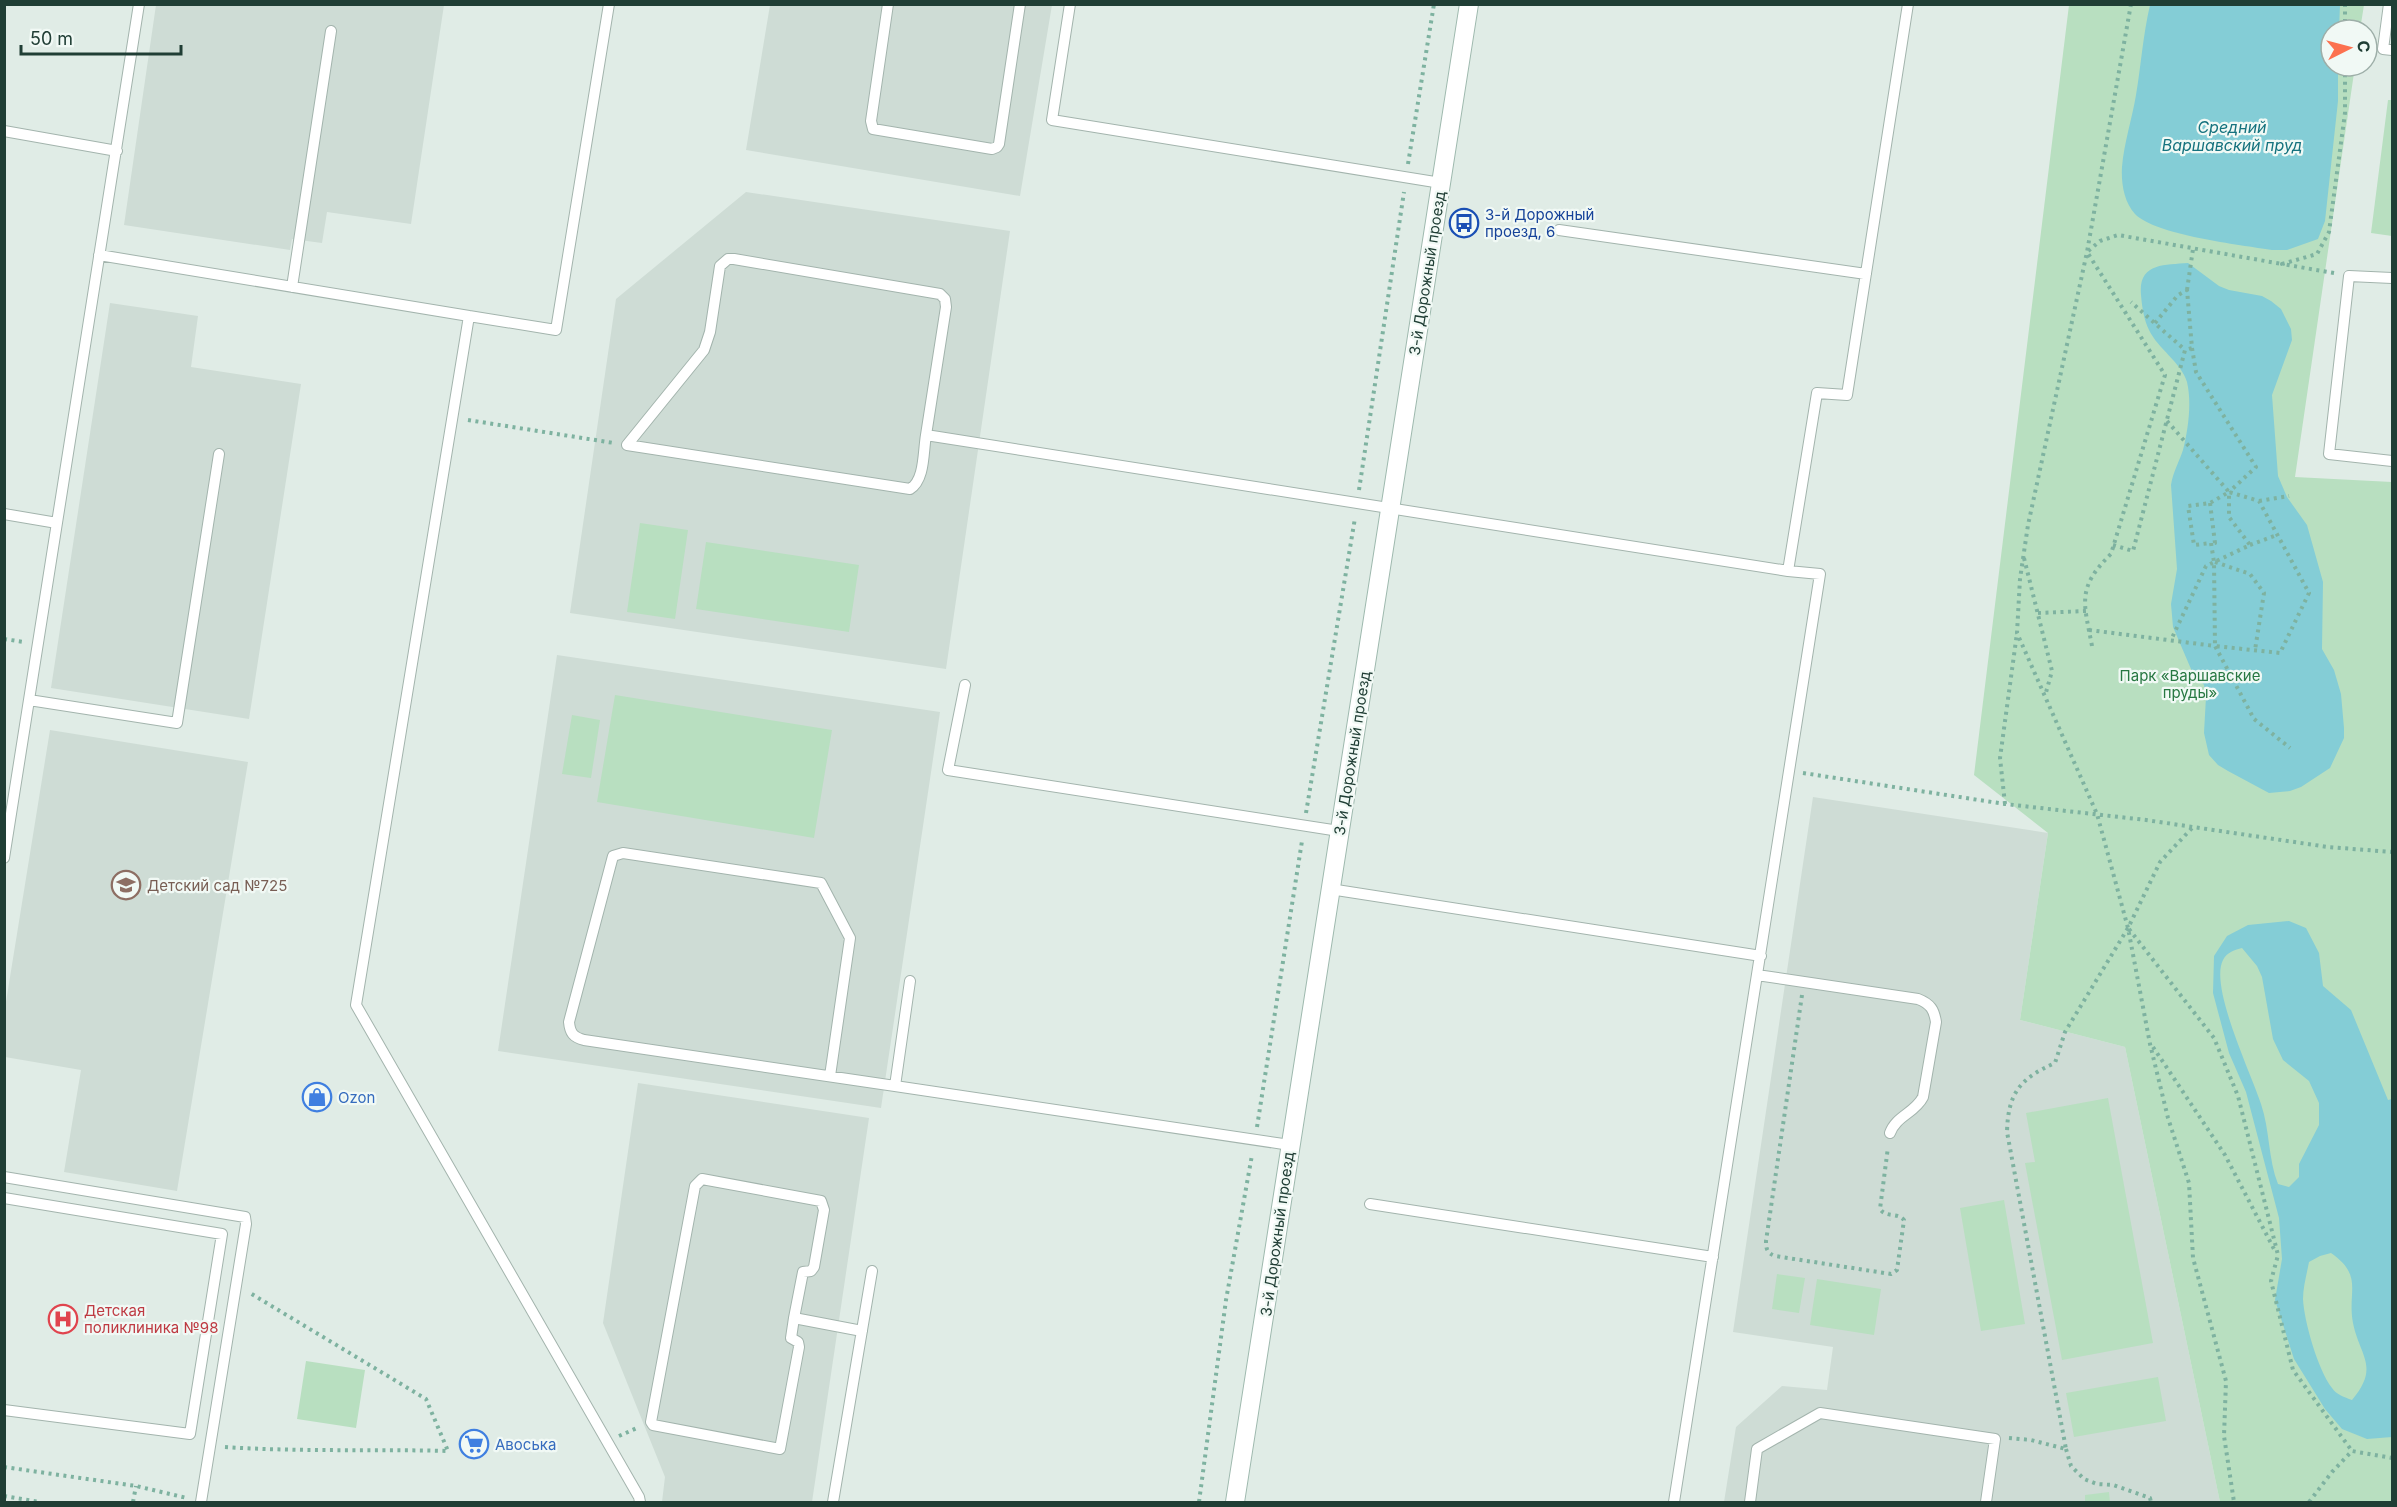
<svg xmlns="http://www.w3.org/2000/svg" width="2397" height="1507" viewBox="0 0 2397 1507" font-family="Inter,sans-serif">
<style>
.built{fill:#cedcd5}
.green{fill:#b8dfc0}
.water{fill:#84cdd6;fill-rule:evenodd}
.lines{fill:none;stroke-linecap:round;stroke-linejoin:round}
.lane-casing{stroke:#a3b4ad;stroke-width:12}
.secondary-casing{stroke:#9eb9ae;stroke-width:20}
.path{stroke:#7eb2a0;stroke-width:4;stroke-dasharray:3 4.5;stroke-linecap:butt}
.lane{stroke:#fff;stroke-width:10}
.secondary{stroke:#fff;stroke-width:18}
.labels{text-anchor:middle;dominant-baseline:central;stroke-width:4.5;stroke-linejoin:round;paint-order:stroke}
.transit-label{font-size:15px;fill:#164399;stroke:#f1f9f5;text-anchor:start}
.street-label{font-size:15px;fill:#203e35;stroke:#f1f9f5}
.park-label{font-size:15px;fill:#277842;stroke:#f1f9f5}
.education-label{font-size:15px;fill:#785e54;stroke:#f1f9f5;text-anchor:start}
.shop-label{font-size:15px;fill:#366cbe;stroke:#f1f9f5;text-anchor:start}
.health-label{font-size:15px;fill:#be3a42;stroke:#f1f9f5;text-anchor:start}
.water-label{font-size:16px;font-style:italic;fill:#15727e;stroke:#f1f9f5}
</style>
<rect width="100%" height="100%" fill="#e0ece6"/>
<path class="built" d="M 156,5 L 444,5 L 411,224 L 327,212 L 322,243 L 292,239 L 290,250 L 124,225 Z
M 770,5 L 1052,5 L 1020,196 L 746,150 Z
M 746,192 L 1010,231 L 946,669 L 570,613 L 616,299 Z
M 110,303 L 198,316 L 191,367 L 301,384 L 249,719 L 51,688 Z
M 557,655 L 940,712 L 881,1108 L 498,1051 Z
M 50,730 L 248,762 L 177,1191 L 64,1172 L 81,1070 L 5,1057 L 5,1008 Z
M 1813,797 L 2048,833 L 2020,1020 L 2125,1047 L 2220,1502 L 1724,1502 L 1736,1427 L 1782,1386 L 1827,1390 L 1833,1347 L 1733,1332 Z
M 638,1083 L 869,1118 L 812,1502 L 662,1502 L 665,1477 L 603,1323 Z"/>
<path class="green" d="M 2069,5 L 2364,5 L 2360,30 L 2331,30 L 2331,66 L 2355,66 L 2295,477 L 2392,482 L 2392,1502 L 2220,1502 L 2125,1047 L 2020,1020 L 2048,833 L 1974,775 Z
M 2388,100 L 2392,100 L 2392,236 L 2371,233 Z
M 640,523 L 688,530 L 675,619 L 627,612 Z
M 706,542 L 859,565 L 849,632 L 696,609 Z
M 615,695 L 832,730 L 814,838 L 597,802 Z
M 572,715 L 600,720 L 591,778 L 562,774 Z
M 2108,1098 L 2153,1343 L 2062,1360 L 2025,1163 L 2035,1162 L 2026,1113 Z
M 2004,1200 L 2025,1324 L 1981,1331 L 1960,1208 Z
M 1777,1274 L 1805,1278 L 1799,1313 L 1772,1309 Z
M 1817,1279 L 1881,1289 L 1874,1335 L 1810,1325 Z
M 306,1361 L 365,1370 L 356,1428 L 297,1419 Z
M 2158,1377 L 2166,1421 L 2074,1437 L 2066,1393 Z
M 2109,1492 L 2110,1502 L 2085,1502 L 2085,1495 Z"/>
<path class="water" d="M 2150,5 L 2340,5 L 2339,30 L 2331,30 L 2331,66 L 2338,66 L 2338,101 L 2325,221 L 2318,239 L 2287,250 L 2272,250 C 2241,245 2155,235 2135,214 C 2124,202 2121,183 2122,167 C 2124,143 2132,119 2136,95 C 2141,65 2143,35 2150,5 Z
M 2188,263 L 2219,286 L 2229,290 L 2262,296 L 2271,301 L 2281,309 L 2291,329 L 2292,340 L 2272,395 L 2278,476 L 2287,497 L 2307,525 L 2323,582 L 2322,649 L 2334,670 L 2341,694 L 2344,728 L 2344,738 L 2330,768 L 2301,787 L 2290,791 L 2269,793 L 2228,771 L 2218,765 L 2209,755 L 2204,733 L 2206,697 L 2204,685 L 2191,669 L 2173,627 L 2171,604 L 2177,569 L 2171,485 C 2173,472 2179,462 2183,450 C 2188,430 2192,403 2187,382 C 2181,362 2158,349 2149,330 C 2144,320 2142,307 2141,295 C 2138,263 2164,265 2188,263 Z
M 2289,921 L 2306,928 L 2319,953 L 2323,986 L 2351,1010 L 2388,1100 L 2392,1099 L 2392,1437 L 2367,1439 L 2342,1429 L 2325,1409 L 2294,1359 L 2275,1300 L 2282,1259 L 2279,1218 L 2246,1092 L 2229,1053 L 2213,993 L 2214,956 L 2227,936 L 2248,925 ZM 2242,948 L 2257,966 L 2262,977 L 2273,1039 L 2283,1060 L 2309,1081 L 2319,1103 L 2319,1125 L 2299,1164 L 2299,1177 L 2289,1187 L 2278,1184 C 2268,1159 2270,1130 2261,1104 C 2252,1075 2209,987 2223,960 C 2227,952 2235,950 2242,948 ZM 2331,1253 C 2364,1276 2347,1291 2353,1323 C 2360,1357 2380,1366 2352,1400 C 2344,1397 2337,1395 2332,1388 C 2318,1370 2304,1321 2303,1299 C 2303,1287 2307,1273 2309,1262 L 2320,1256 Z"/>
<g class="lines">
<g class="lane-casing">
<path id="lane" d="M 609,4 L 556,330 L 469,316 L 356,1005 L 639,1497 L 640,1502
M 888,4 L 871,121 L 873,129 L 992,149 L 997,147 L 999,144 L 1020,4
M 1070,4 L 1052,120 L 1441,183
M 2389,4 L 2383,49 L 2392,50
M 4,131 L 117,151
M 1559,230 L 1866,274
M 99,255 L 469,316
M 2392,278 L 2349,276 L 2329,454 L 2392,461
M 292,287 L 331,31
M 926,435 C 923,452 925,480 910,489 L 627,445 L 704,350 L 710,332 L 720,266 L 728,259 L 734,259 L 940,294 L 945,299 L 946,307 L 926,435 L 1788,571
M 4,514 L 57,523
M 965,685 L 948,770 L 1339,831
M 29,700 L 177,723 L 219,454
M 4,858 L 139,4
M 1330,889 L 1761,956
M 1757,975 L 1918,999 C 1931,1004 1934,1010 1936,1022 L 1923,1097 C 1915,1113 1896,1116 1890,1133
M 910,981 L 895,1086 L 1290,1145
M 830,1076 L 850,938 L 821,883 L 623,853 L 613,856 L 569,1022 C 570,1033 573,1037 584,1040 L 895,1086
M 4,1177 L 245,1217 L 246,1224 L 201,1502
M 4,1198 L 222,1234 L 190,1434 L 4,1410
M 1370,1204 L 1713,1257
M 794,1318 L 791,1338 L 798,1342 L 799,1347 L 780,1449 L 653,1425 L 651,1422 L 695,1186 L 702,1179 L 821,1201 L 824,1210 L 814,1267 L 811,1271 L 803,1272 L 794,1318 L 862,1331
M 833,1502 L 872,1271
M 1674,1502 L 1820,574 L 1788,571 L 1817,393 L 1847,395 L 1908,4
M 1750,1502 L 1757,1449 L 1820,1413 L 1995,1439 L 1986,1502"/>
</g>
<g class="secondary-casing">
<path id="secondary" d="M 1235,1502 L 1469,4"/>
</g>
<path class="path" d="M 2131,4 L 2087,252 L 2028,525 L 2020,579 L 2017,633 L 2097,814 L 2128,928 L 2150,1044 L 2168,1118 L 2189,1183 L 2193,1258 L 2226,1381 L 2224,1436 L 2234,1502
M 2345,4 L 2345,30
M 1408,164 L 1434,4
M 2334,273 L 2282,264 L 2317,254 L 2329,232 L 2345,113 L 2345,66
M 2187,290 L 2193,249
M 2155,323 L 2178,295 L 2187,290 L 2192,348 L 2185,350
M 2192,348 L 2196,372 L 2256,467 L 2229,492
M 468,420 L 614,443
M 2167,421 L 2229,492 L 2210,503 L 2188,506 L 2194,545 L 2211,543 L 2214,562 L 2215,646 L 2280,653 L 2309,593 L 2259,501 L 2229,492 L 2229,517 L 2250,545 L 2206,566 L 2171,640
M 1359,490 L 1404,192
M 2259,501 L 2289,496
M 2210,503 L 2215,543 L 2211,543
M 2113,545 L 2133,551 L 2185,350 L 2131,302
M 2250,545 L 2277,535
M 2024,558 L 2052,671 L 2045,696
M 2215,562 L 2250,574 L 2264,593 L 2255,650
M 2038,613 L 2086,611
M 2089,630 L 2215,646 L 2254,719 L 2290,748
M 4,639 L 24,642
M 2092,646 C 2084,603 2076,588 2111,554 L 2165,375 L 2087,252 L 2100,241 L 2118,235 L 2282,264
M 1803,773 L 2005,804 L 2146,820 L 2328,847 L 2392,852
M 2005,804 L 2000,758 L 2017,633
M 1306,813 L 1355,518
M 2129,929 L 2214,1038 L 2238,1096 L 2278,1255 L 2271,1281 L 2293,1370 L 2352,1451
M 1802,995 L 1766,1241 C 1766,1249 1767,1253 1775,1256 L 1891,1274 L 1897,1270 L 1904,1220 C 1897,1212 1886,1218 1880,1209 L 1888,1147
M 2153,1047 L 2225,1155 L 2274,1249
M 1257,1127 L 1302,841
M 619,1436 L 637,1428
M 2009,1438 L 2031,1440 L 2066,1449 L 2007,1132 C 2008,1092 2021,1078 2055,1063 L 2065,1032 L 2128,928 L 2160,862 L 2192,828
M 225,1447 C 300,1452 373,1449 448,1451 L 426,1399 L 250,1293
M 2066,1449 L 2071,1466 L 2084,1479 L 2097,1484 L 2113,1485 L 2150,1498 L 2151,1502
M 4,1467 L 136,1486 L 187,1498
M 4,1496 L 40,1502
M 133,1502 L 136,1486
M 1199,1502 L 1226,1300 L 1252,1155
M 2309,1502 L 2332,1472 L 2352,1451 L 2392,1458"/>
<use href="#lane" class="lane"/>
<use href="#secondary" class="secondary"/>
</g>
<defs>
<g id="bus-ring" transform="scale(1.5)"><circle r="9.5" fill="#f1f9f5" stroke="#1a4fb4" stroke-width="1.5"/><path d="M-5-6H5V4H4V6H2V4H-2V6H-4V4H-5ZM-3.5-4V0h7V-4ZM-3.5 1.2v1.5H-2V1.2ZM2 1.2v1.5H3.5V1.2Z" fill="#1a4fb4"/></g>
<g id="school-ring" transform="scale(1.5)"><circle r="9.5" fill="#f1f9f5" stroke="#8d6e63" stroke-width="1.5"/><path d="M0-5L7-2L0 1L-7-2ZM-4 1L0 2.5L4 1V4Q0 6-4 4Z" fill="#8d6e63"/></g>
<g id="shop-ring" transform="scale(1.5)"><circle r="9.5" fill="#f1f9f5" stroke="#3f7fe0" stroke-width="1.5"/><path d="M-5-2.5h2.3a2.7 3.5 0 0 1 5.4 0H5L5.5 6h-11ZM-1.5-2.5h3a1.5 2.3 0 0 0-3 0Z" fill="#3f7fe0"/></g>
<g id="hospital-ring" transform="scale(1.5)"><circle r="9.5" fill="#f1f9f5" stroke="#e0444e" stroke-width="1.5"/><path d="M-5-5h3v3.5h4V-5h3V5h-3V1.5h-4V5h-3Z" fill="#e0444e"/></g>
<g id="supermarket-ring" transform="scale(1.5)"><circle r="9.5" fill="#f1f9f5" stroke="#3f7fe0" stroke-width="1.5"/><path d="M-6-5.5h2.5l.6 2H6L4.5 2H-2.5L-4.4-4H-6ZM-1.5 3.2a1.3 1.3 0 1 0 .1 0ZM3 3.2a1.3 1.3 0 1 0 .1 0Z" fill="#3f7fe0"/></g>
</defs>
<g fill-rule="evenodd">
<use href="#bus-ring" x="1464" y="223"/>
<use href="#school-ring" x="126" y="885"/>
<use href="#shop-ring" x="317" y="1097"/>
<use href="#hospital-ring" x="63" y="1319"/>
<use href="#supermarket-ring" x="474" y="1444"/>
</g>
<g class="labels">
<g class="transit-label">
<text x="1485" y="214">3-й Дорожный<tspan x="1485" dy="17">проезд, 6</tspan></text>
</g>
<g class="street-label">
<text transform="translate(1427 273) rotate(-81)">3-й Дорожный проезд</text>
<text transform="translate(1352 753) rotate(-81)">3-й Дорожный проезд</text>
<text transform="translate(1277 1234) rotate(-82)">3-й Дорожный проезд</text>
</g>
<g class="park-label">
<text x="2190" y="675">Парк «Варшавские<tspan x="2190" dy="17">пруды»</tspan></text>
</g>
<g class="education-label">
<text x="147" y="885">Детский сад №725</text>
</g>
<g class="shop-label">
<text x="338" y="1097">Ozon</text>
<text x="495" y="1444">Авоська</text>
</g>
<g class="health-label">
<text x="84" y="1310">Детская<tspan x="84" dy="17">поликлиника №98</tspan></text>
</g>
<g class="water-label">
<text x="2232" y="127">Средний<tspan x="2232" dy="18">Варшавский пруд</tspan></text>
</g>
</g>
<rect width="2397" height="1507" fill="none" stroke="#203e35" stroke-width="12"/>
<g transform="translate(2349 48) rotate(84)"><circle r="28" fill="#f1f9f5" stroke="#9daea8" stroke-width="1.5"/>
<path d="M0-4.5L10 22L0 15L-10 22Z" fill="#fc714f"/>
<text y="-9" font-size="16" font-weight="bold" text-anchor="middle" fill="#203e35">С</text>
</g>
<path d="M21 45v9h160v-9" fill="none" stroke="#203e35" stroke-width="3"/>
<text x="30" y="45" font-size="18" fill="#203e35" stroke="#f1f9f5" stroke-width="4.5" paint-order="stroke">50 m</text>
</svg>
